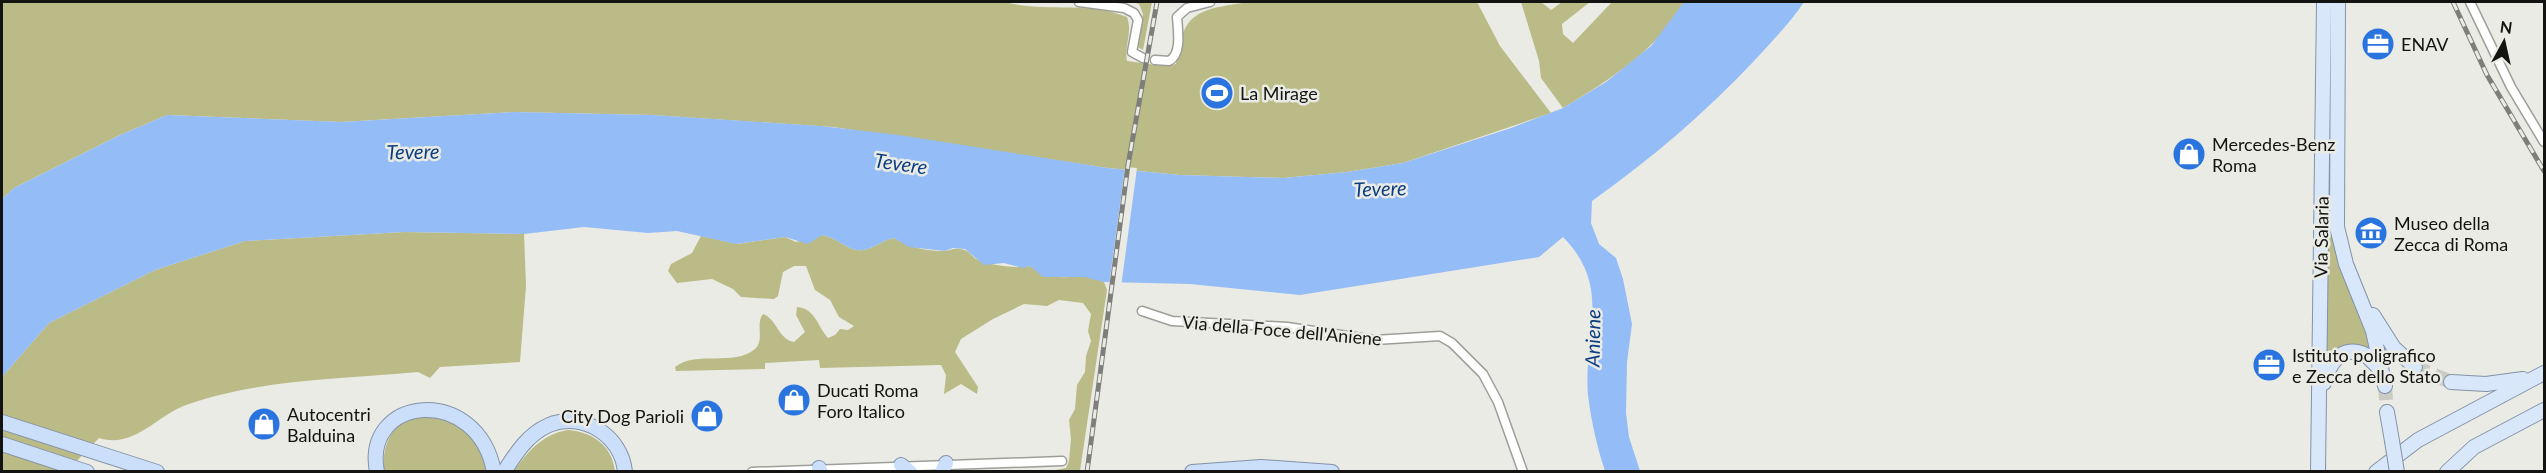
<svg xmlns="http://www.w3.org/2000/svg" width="2546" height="473" viewBox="0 0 2546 473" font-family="Lato,sans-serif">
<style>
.green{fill:#bbbb87}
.water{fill:#94bcf7}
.pier{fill:#eaebe5}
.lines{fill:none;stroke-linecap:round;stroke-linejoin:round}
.primary-tunnel{stroke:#cacbc5;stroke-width:14;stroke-dasharray:14 7;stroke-linecap:butt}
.minor-casing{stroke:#9e9e99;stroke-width:11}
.primary-casing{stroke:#8392a7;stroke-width:16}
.trunk-casing{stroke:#8392a7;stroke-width:16}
.minor{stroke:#fff;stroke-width:8}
.primary{stroke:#d9e7fb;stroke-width:14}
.trunk{stroke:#ccdffa;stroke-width:14}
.rail-casing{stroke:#7e7f7b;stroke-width:5}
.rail{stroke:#eaebe5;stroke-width:3;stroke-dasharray:9;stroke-linecap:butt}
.primary-bridge-casing{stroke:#8392a7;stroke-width:16;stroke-linecap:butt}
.primary-bridge{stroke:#d9e7fb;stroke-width:14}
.labels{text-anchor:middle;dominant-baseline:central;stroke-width:5;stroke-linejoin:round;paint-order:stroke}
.poi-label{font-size:18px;fill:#131311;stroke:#eaebe5;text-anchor:start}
.street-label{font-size:18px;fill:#131311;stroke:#eaebe5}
.water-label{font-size:20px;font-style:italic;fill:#0c3d81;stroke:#eaebe5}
</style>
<rect width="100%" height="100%" fill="#eaebe5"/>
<path class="green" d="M 2,2 L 1009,3 C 1047,12 1087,1 1127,17 C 1133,32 1124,46 1127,61 L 1163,66 L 1176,64 C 1183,9 1200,10 1248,2 L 1477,2 L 1500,46 L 1551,113 L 1403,163 L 1347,172 L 1283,178 L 1180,175 L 1108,168 L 833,127 L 652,115 L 514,112 L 341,122 L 167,115 L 118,136 L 14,188 L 2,199 Z
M 1132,2 L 1152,2 L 1143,50 L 1138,47 L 1143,14 L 1139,4 Z
M 1521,2 L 1541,2 L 1551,10 L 1562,2 L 1590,2 L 1562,24 L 1563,34 L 1573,43 L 1612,2 L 1684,2 C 1658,50 1609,80 1563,108 L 1541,78 L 1539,61 Z
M 2328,2 L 2333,2 L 2330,226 C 2338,270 2361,308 2371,351 C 2353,347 2340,343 2326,357 Z
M 404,232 L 524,234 L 526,286 L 520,362 L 440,367 L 430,378 L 418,372 C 342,379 259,379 186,405 C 156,416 134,449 99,438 L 67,471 L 2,472 L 2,377 L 49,323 L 155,270 L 245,241 Z
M 822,235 C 835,237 847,249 857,250 C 871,252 881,240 894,238 C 909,247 925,251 943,251 C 950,251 954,247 961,249 C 968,250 971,255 976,259 C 985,265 1021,269 1030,266 C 1059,288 1081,268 1104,282 L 1107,290 L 1080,471 L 1050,471 L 1066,468 L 1069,461 L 1071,439 L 1069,420 L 1075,409 L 1077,385 L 1085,372 L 1086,356 L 1091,341 L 1088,331 L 1091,314 L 1083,303 L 1059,300 L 1047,306 L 1024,304 L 993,319 L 961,339 L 955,352 L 978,387 L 977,394 L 961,384 L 944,394 L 946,375 L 941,365 L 820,368 L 819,360 L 765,363 L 765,369 L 676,371 L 675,367 C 697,350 733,367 755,349 C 765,340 755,324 763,314 C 777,319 778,339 794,342 L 805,332 L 796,315 L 797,307 C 815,308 818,327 828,338 L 835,335 L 840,329 L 848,330 L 854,326 L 839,317 L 830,300 L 815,290 L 806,266 L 794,266 L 783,272 L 778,296 L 774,299 L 741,297 L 733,289 L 712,279 L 677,283 L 668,271 L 671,264 L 692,253 L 701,236 L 737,244 L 785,237 L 796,242 Z
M 441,413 L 477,439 L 487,471 L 384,471 C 382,451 388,429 408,419 C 417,414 431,415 441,413 Z
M 568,430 C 593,432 612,446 615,471 L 514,471 C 528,451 543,434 568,430 Z"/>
<path class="water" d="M 1684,2 L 1804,2 C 1790,23 1771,42 1754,61 C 1704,114 1651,159 1592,201 L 1591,223 L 1599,244 L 1616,258 L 1623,279 L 1632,324 L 1627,362 L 1626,413 L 1629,437 L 1640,471 L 1605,471 C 1597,447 1591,420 1588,395 C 1583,334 1613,288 1563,237 L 1539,257 L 1300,295 L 1190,284 L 1104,282 L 1084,277 L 1043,277 L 1030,266 L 1023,268 L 1004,263 L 984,265 L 965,249 L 953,248 L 945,251 L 909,247 L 894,238 C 881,240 871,252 857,250 C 847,249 835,237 822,235 L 808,244 L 785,237 L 736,244 L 677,231 L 648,233 L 584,227 L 524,234 L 404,232 L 245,241 L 155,270 L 49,323 L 2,377 L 2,199 L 14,188 L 118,136 L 167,115 L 341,122 L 514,112 L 652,115 L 821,126 L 899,135 L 1108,168 L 1180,175 L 1283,178 L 1347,172 L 1403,163 L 1511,128 L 1563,108 L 1606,82 L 1651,46 Z"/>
<path class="pier" d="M 1125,167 L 1137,168 L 1121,287 L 1109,286 Z"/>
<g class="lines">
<path class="primary-tunnel" d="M 2415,367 L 2451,382
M 2385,386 L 2387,412"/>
<g class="minor-casing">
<path id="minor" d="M 1079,2 L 1124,8 L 1134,13 L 1138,20 L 1132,52 L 1143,58
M 2470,2 L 2511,87 L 2544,142
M 1155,60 L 1169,61 C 1182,54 1178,31 1177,17 L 1187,8 L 1210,2
M 1142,311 L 1172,321 L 1287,327 L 1375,340 L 1440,336 L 1452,343 L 1483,374 L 1498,402 L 1523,472
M 752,472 L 1062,461"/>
</g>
<g class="primary-casing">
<path id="primary" d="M 2338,2 L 2337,227 L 2346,264 L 2373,331 L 2385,386
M 2373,315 L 2394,348 L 2415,367
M 2451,382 L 2486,384 L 2523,379
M 2324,383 C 2330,362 2342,344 2366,355 L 2381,370
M 2387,412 L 2392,441
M 2318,472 L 2324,2
M 2376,472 L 2418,440 L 2544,373
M 2447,472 L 2474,447 L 2544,410"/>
</g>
<g class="trunk-casing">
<path id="trunk" d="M 2,422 L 157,472
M 2,444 L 87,472
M 901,465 L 910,472
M 819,468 L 821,472
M 377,472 C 362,395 478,384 494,472
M 504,472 C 516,453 528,434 549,425 C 583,411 622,436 625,472
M 942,472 L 946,463
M 1192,472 L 1261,467 L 1332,472"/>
</g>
<use href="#minor" class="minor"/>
<use href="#primary" class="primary"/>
<use href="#trunk" class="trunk"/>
<g class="rail-casing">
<path id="rail" d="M 2453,2 L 2487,75 L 2544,171
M 1087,472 L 1128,165 L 1157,2"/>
</g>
<use href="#rail" class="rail"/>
<g class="primary-bridge-casing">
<path id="primary-bridge" d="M 2392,441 L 2397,472"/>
</g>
<use href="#primary-bridge" class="primary-bridge"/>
</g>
<defs>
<g id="office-disc" transform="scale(1.725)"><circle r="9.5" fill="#2a74e0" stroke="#eaebe5"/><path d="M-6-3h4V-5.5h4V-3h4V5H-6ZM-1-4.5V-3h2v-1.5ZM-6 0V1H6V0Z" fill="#fff"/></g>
<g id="stadium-disc" transform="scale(1.725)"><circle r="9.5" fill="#2a74e0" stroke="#eaebe5"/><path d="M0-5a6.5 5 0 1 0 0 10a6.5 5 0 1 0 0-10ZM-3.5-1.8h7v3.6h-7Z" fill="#fff"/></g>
<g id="shop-disc" transform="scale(1.725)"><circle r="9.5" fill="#2a74e0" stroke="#eaebe5"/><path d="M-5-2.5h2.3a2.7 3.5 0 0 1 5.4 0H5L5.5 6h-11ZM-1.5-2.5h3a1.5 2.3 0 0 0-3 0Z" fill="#fff"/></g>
<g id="museum-disc" transform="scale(1.725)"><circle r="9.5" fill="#2a74e0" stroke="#eaebe5"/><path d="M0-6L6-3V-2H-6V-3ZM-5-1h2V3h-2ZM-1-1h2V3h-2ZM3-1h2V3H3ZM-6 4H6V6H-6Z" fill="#fff"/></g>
</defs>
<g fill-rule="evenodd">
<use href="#office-disc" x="2378" y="44"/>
<use href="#stadium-disc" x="1217" y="93"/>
<use href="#shop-disc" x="2189" y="154"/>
<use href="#museum-disc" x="2371" y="233"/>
<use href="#office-disc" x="2269" y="365"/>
<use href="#shop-disc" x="794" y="400"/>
<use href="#shop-disc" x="707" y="416"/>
<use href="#shop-disc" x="264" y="424"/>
</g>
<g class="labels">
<g class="poi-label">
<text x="2401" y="44">ENAV</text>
<text x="1240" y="93">La Mirage</text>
<text x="2212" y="144">Mercedes-Benz<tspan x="2212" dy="21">Roma</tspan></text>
<text x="2394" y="223">Museo della<tspan x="2394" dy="21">Zecca di Roma</tspan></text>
<text x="2292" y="355">Istituto poligrafico<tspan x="2292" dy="21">e Zecca dello Stato</tspan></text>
<text x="817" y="390">Ducati Roma<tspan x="817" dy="21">Foro Italico</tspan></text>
<text x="287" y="414">Autocentri<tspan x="287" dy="21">Balduina</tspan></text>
<text x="684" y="416" text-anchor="end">City Dog Parioli</text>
</g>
<g class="street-label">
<text transform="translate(2321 237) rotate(-89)">Via Salaria</text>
<text transform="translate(1282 330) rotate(5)">Via della Foce dell'Aniene</text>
</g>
<g class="water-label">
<text transform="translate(413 151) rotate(-1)">Tevere</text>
<text transform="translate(901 163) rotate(8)">Tevere</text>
<text transform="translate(1380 188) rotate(-2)">Tevere</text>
<text transform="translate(1592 338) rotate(-89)">Aniene</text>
</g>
</g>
<rect width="2546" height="473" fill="none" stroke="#131311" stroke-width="6"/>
<g transform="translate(2504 42) rotate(8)" stroke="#eaebe5" stroke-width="4.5" paint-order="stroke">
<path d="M0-4.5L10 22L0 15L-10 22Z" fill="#131311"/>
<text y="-9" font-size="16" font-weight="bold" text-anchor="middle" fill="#131311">N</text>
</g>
</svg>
